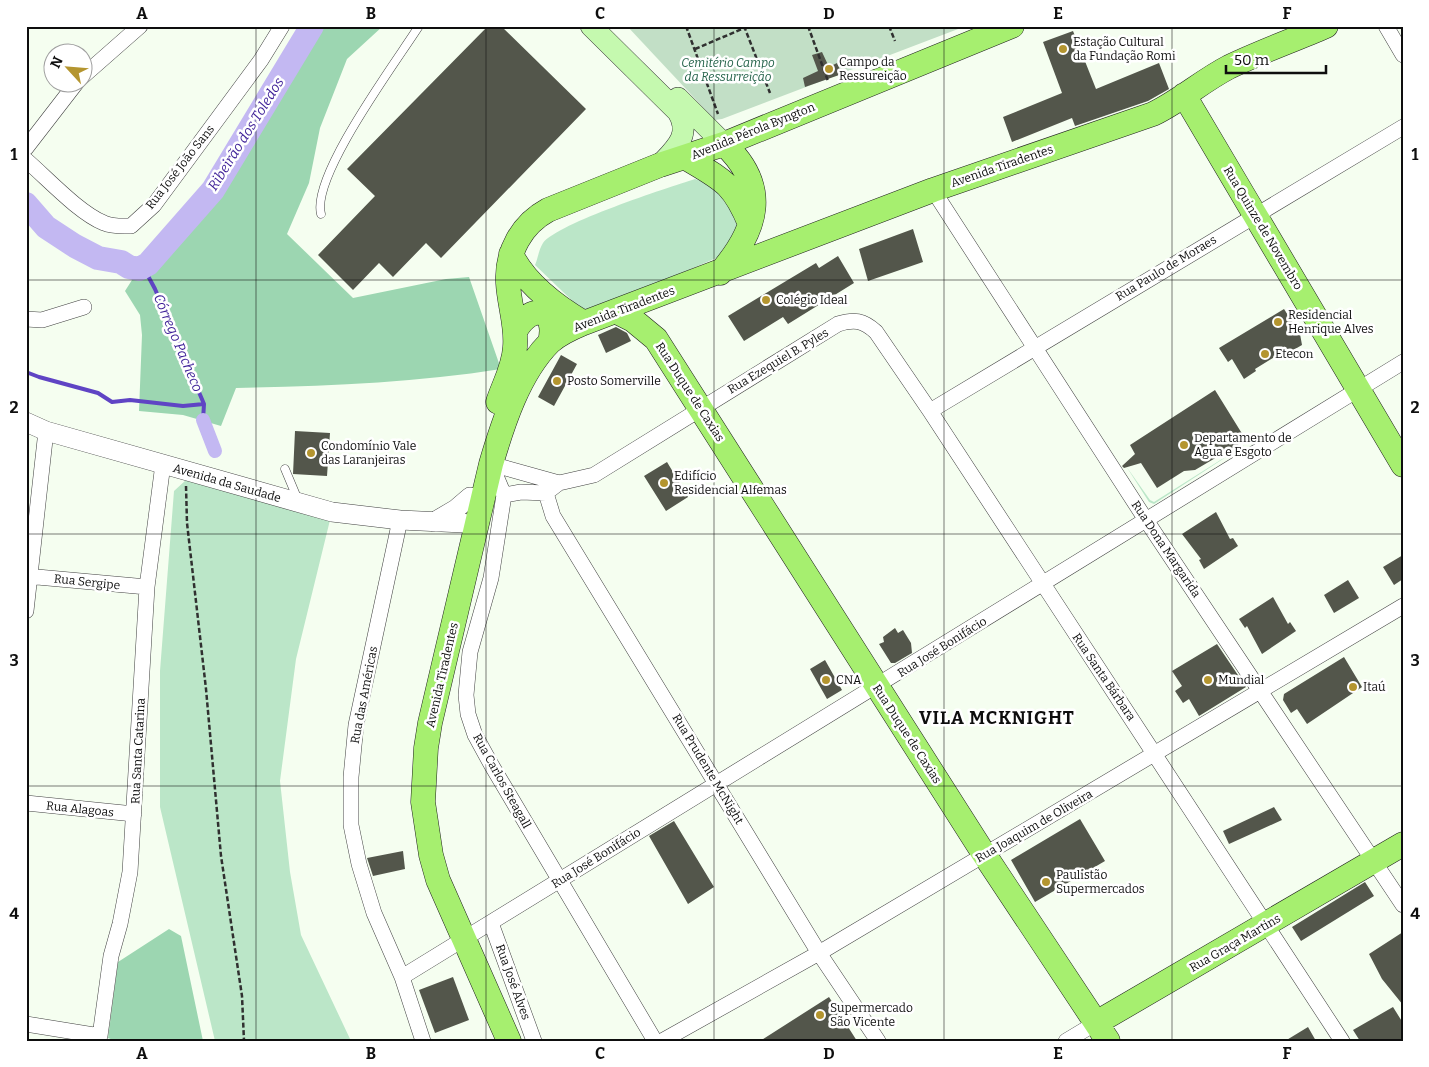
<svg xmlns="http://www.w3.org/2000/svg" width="1429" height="1067" viewBox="0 0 1429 1067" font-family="Bitter,serif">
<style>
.green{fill:#bbe6c8}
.forest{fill:#9cd6b1}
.cemetery{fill:#c2dfc6}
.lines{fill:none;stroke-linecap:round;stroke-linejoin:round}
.stream{stroke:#5f44c4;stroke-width:4}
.canal{stroke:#c3b8f2;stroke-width:14}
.river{stroke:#c3b8f2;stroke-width:24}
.building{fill:#53564b}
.service-casing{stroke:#414141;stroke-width:9}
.minor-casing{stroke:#414141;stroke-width:16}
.tertiary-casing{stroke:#414141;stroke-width:20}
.secondary-casing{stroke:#303030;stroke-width:22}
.primary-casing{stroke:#1f1f1f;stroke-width:25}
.path{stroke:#303030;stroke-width:2.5;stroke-dasharray:5 2.5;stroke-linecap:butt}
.service{stroke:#fff;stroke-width:8}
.minor{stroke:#fff;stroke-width:15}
.tertiary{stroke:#fff;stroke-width:19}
.secondary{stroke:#c5f9af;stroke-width:21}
.primary{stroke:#a6ef6f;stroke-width:24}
.grid{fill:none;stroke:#0e0e0e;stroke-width:1;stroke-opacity:0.55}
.poi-dot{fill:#b4952f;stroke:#fff;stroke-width:2}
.labels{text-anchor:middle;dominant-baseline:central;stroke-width:5;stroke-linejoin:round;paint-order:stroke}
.poi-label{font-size:12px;fill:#0e0e0e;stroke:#fff;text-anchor:start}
.park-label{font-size:12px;font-style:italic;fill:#226148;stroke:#fff}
.street-label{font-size:12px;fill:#0e0e0e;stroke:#fff}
.water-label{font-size:14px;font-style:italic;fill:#3d1f97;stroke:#fff}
.district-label{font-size:18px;font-weight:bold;letter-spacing:1px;fill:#0e0e0e;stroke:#fff}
.neatline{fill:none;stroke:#0e0e0e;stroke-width:2}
.grid-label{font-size:16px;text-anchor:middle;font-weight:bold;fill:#0e0e0e}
</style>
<rect width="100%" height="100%" fill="#f5fef0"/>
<path class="green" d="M 695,179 L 718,187 L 737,205 L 739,231 L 735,250 L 586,314 L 535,265 C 538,258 539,249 543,243 C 558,223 667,188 695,179 Z
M 1249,442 L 1154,504 L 1149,502 L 1126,466 L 1150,500 L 1154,502 Z
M 186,480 L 330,520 L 296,659 L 280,781 L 290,872 L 301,935 L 351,1041 L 215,1041 L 160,807 L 160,671 L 174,491 Z"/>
<path class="forest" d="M 312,26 L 383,26 L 347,59 L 320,128 L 309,183 L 287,234 L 353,298 L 446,279 L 469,277 L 501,369 C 415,383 323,386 236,388 L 221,426 L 183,415 L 139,411 L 142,335 L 140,315 L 125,291 L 139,269 L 148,264 L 213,190 Z
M 169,929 L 181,936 L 203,1041 L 116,1041 L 108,1038 L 118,962 Z"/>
<path class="cemetery" d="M 627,26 L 966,26 L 722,119 L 715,120 Z"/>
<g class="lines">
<path class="stream" d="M 139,269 L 147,274 L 155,289 L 204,404 L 203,420 L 215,451
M 26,372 L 39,377 L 98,393 L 112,402 L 130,400 L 183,406 L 204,404"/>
<path class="canal" d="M 203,420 L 215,451"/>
<path class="river" d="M 26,204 L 46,227 L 75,246 L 98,258 L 121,262 L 129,267 L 139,269 L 148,264 L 213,190 L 312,26"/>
</g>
<path class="building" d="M 488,26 L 501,26 L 586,109 L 441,258 L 426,243 L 393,277 L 379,263 L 353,290 L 318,255 L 375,196 L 347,169 Z
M 1073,31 L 1096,89 L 1159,63 L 1169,89 L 1148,101 L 1075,126 L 1072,118 L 1012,142 L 1003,117 L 1062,93 L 1043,42 Z
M 822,52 L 829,67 L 837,63 L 842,74 L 805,87 L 803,78 L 818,71 L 812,55 Z
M 913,229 L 923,262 L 868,281 L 859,249 Z
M 838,256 L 854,283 L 788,324 L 783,317 L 744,341 L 728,316 L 816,263 L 819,268 Z
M 1284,309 L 1300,334 L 1302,345 L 1283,356 L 1281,353 L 1255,369 L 1256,371 L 1244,379 L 1232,359 L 1228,362 L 1219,348 Z
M 616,327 L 627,333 L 631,341 L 606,353 L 598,335 Z
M 561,355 L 577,364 L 554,406 L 538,397 Z
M 1215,390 L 1246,440 L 1195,470 L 1184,471 L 1157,488 L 1141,463 L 1124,468 L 1122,466 L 1135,454 L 1130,445 Z
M 295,431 L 330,433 L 327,476 L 293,474 Z
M 667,462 L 688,497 L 666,511 L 644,476 Z
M 1216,512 L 1230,539 L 1233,538 L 1238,546 L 1204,569 L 1199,560 L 1201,559 L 1182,534 Z
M 1403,555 L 1403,579 L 1394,585 L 1383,567 Z
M 1348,580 L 1359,598 L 1334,613 L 1324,595 Z
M 1273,597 L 1288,624 L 1290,622 L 1296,631 L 1262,654 L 1247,626 L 1245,628 L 1239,619 Z
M 895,628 L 898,633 L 903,630 L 911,643 L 912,653 L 895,663 L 891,663 L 879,644 L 884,642 L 883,637 Z
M 1217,644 L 1246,687 L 1199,716 L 1189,699 L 1183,703 L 1175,691 L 1182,686 L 1172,671 Z
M 1344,657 L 1362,687 L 1307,724 L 1297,709 L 1291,713 L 1283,700 L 1284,694 Z
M 825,660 L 842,690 L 827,699 L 810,669 Z
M 1274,807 L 1282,820 L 1229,844 L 1223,831 Z
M 1080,819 L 1105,861 L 1035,902 L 1011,860 Z
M 674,821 L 714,887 L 688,904 L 649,836 Z
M 403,851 L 405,869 L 373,876 L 367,858 Z
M 1365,882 L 1374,896 L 1301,941 L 1292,927 Z
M 1403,932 L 1403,1005 L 1382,979 L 1369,954 Z
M 453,977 L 469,1020 L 435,1033 L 419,990 Z
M 829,997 L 857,1041 L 760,1041 Z
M 1393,1007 L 1403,1023 L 1403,1041 L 1360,1041 L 1353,1030 Z
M 1308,1027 L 1316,1041 L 1285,1041 Z"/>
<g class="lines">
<g class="service-casing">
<path id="service" d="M 321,214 C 311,176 396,62 419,26
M 285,469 L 298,500"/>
</g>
<g class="minor-casing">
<path id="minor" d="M 1386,26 L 1403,55
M 82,77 L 140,26
M 26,148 L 77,82
M 26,160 C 47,178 79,213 104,223 C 113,227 122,226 131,226 L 154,205 L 261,60 L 282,26
M 933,190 L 1146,520 L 1403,905
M 26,319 L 42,320 L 84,307
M 930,411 L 1403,127
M 491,464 L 504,495 L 491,578 L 470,652 L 466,695 L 468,714 L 475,735 L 492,766 L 655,1041
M 491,464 L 559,483
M 546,493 L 559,483 L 594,475 L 838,324 C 854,319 863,320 876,332 L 930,411 L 1342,1041
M 546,493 L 553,516 L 819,953 L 878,1041
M 504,495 L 521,492 L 546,493
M 400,520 L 356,725 L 351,777 L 351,825 L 359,864 L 374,913 L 402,977 L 423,1041
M 26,576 L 147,587
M 26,611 L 46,431
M 26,803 L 134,814
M 491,923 L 534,1041
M 402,977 L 1403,362
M 26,1024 L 100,1036 L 111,956 L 120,924 L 130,872 L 147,587 L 163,464
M 662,1041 L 819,953 L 1403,606
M 1066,1041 L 1096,1023"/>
</g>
<g class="tertiary-casing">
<path id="tertiary" d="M 26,422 L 46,431 L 332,512 L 400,520 L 463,523
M 434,522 L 456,509 L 470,497"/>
</g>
<g class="secondary-casing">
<path id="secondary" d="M 591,26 L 678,112 C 692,135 675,149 660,165
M 678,98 L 724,144"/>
</g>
<g class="primary-casing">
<path id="primary" d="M 1184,95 L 1403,465
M 686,158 C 723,180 733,183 750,224
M 511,254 C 525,283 557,307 584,323
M 720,273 C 758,229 770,187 724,144
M 617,312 L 633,320 L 656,339 L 984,854 L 1108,1041
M 516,330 C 531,303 558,308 550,342
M 498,402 C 504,384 514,367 515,347 C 517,325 509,304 508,283 C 506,252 522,224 548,210 L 660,165 L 724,144 L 1012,26
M 1096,1023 L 1403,844
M 509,1041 L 438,880 L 431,855 L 423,802 L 426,748 L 430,723 L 491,464 C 503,423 519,373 550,342 C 560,333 572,328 584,323 L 933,190 L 1153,114 C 1180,101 1202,81 1229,67 C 1260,52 1294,40 1326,26"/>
</g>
<path class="path" d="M 686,26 L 718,114
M 744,26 L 770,93
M 808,26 L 828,81
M 889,26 L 895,41
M 695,49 L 749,26
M 186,486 L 187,523 L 206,689 L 221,856 L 242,996 L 244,1041"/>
<use href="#service" class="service"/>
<use href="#minor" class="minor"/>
<use href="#tertiary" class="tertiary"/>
<use href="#secondary" class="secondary"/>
<use href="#primary" class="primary"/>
</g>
<path class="grid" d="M 256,26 L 256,1041M 486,26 L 486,1041M 714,26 L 714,1041M 944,26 L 944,1041M 1172,26 L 1172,1041M 26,280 L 1403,280M 26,534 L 1403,534M 26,786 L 1403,786"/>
<g class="poi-dot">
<circle cx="1063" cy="49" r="5"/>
<circle cx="829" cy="69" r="5"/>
<circle cx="766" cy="300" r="5"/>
<circle cx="1278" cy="322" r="5"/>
<circle cx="1265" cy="354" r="5"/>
<circle cx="557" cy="381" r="5"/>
<circle cx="1184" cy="445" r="5"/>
<circle cx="311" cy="453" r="5"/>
<circle cx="664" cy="483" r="5"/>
<circle cx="826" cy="680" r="5"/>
<circle cx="1208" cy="680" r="5"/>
<circle cx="1353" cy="687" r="5"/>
<circle cx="1046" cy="882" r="5"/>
<circle cx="820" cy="1015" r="5"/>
</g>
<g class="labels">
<g class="poi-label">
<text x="1073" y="42">Estação Cultural<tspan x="1073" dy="14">da Fundação Romi</tspan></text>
<text x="839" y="62">Campo da<tspan x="839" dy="14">Ressureição</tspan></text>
<text x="776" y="300">Colégio Ideal</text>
<text x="1288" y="315">Residencial<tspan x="1288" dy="14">Henrique Alves</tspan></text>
<text x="1275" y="354">Etecon</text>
<text x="567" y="381">Posto Somerville</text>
<text x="1194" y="438">Departamento de<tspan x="1194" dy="14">Agua e Esgoto</tspan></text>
<text x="321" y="446">Condomínio Vale<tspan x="321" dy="14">das Laranjeiras</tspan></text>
<text x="674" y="476">Edifício<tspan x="674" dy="14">Residencial Alfemas</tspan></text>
<text x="836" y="680">CNA</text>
<text x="1218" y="680">Mundial</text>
<text x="1363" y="687">Itaú</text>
<text x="1056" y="875">Paulistão<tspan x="1056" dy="14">Supermercados</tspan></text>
<text x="830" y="1008">Supermercado<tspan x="830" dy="14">São Vicente</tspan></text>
</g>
<g class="park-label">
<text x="728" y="63">Cemitério Campo<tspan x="728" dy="14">da Ressurreição</tspan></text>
</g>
<g class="street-label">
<text transform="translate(753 131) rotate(-22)">Avenida Pérola Byngton</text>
<text transform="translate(1002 166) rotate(-19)">Avenida Tiradentes</text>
<text transform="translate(180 167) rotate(-52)">Rua José João Sans</text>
<text transform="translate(1263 228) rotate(59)">Rua Quinze de Novembro</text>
<text transform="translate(1166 268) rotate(-31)">Rua Paulo de Moraes</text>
<text transform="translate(624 309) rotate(-21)">Avenida Tiradentes</text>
<text transform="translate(778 361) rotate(-31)">Rua Ezequiel B. Pyles</text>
<text transform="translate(690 392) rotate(57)">Rua Duque de Caxias</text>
<text transform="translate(227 483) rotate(16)">Avenida da Saudade</text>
<text transform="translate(1166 549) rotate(56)">Rua Dona Margarida</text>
<text transform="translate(87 582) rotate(6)">Rua Sergipe</text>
<text transform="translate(942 647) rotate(-32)">Rua José Bonifácio</text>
<text transform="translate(442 675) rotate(-77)">Avenida Tiradentes</text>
<text transform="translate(1104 677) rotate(56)">Rua Santa Bárbara</text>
<text transform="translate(364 695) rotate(-79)">Rua das Américas</text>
<text transform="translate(907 734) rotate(57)">Rua Duque de Caxias</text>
<text transform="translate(138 751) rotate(-87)">Rua Santa Catarina</text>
<text transform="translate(708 769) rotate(59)">Rua Prudente McNight</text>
<text transform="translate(502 781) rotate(61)">Rua Carlos Steagall</text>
<text transform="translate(80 809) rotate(6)">Rua Alagoas</text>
<text transform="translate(1034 826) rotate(-30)">Rua Joaquim de Oliveira</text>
<text transform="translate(596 858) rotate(-32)">Rua José Bonifácio</text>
<text transform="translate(1235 943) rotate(-30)">Rua Graça Martins</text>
<text transform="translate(513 982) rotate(70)">Rua José Alves</text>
</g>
<g class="water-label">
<text transform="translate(246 134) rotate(-58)">Ribeirão dos Toledos</text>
<text transform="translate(178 343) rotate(67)">Córrego Pacheco</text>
</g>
<g class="district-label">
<text x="997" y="718">VILA MCKNIGHT</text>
</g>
</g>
<rect width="1429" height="1067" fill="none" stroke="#ffffff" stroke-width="55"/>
<g transform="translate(68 68) rotate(296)"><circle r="24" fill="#ffffff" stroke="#9f9f9f"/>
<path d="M0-4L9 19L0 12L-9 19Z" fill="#b4952f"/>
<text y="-8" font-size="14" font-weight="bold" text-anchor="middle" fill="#0e0e0e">N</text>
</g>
<path d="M1226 65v8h100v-8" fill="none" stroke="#0e0e0e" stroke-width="2.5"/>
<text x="1234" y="65" font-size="15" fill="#0e0e0e" stroke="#ffffff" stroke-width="4" paint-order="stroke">50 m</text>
<rect x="28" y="28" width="1374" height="1012" class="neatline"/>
<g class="grid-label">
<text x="142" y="19">A</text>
<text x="371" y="19">B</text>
<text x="600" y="19">C</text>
<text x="829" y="19">D</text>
<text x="1058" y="19">E</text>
<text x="1287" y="19">F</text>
<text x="14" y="160">1</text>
<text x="1415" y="160">1</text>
<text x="14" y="413">2</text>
<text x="1415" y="413">2</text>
<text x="14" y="666">3</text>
<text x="1415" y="666">3</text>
<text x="14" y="919">4</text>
<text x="1415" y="919">4</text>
<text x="142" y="1059">A</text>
<text x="371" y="1059">B</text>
<text x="600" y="1059">C</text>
<text x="829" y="1059">D</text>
<text x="1058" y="1059">E</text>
<text x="1287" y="1059">F</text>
</g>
</svg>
